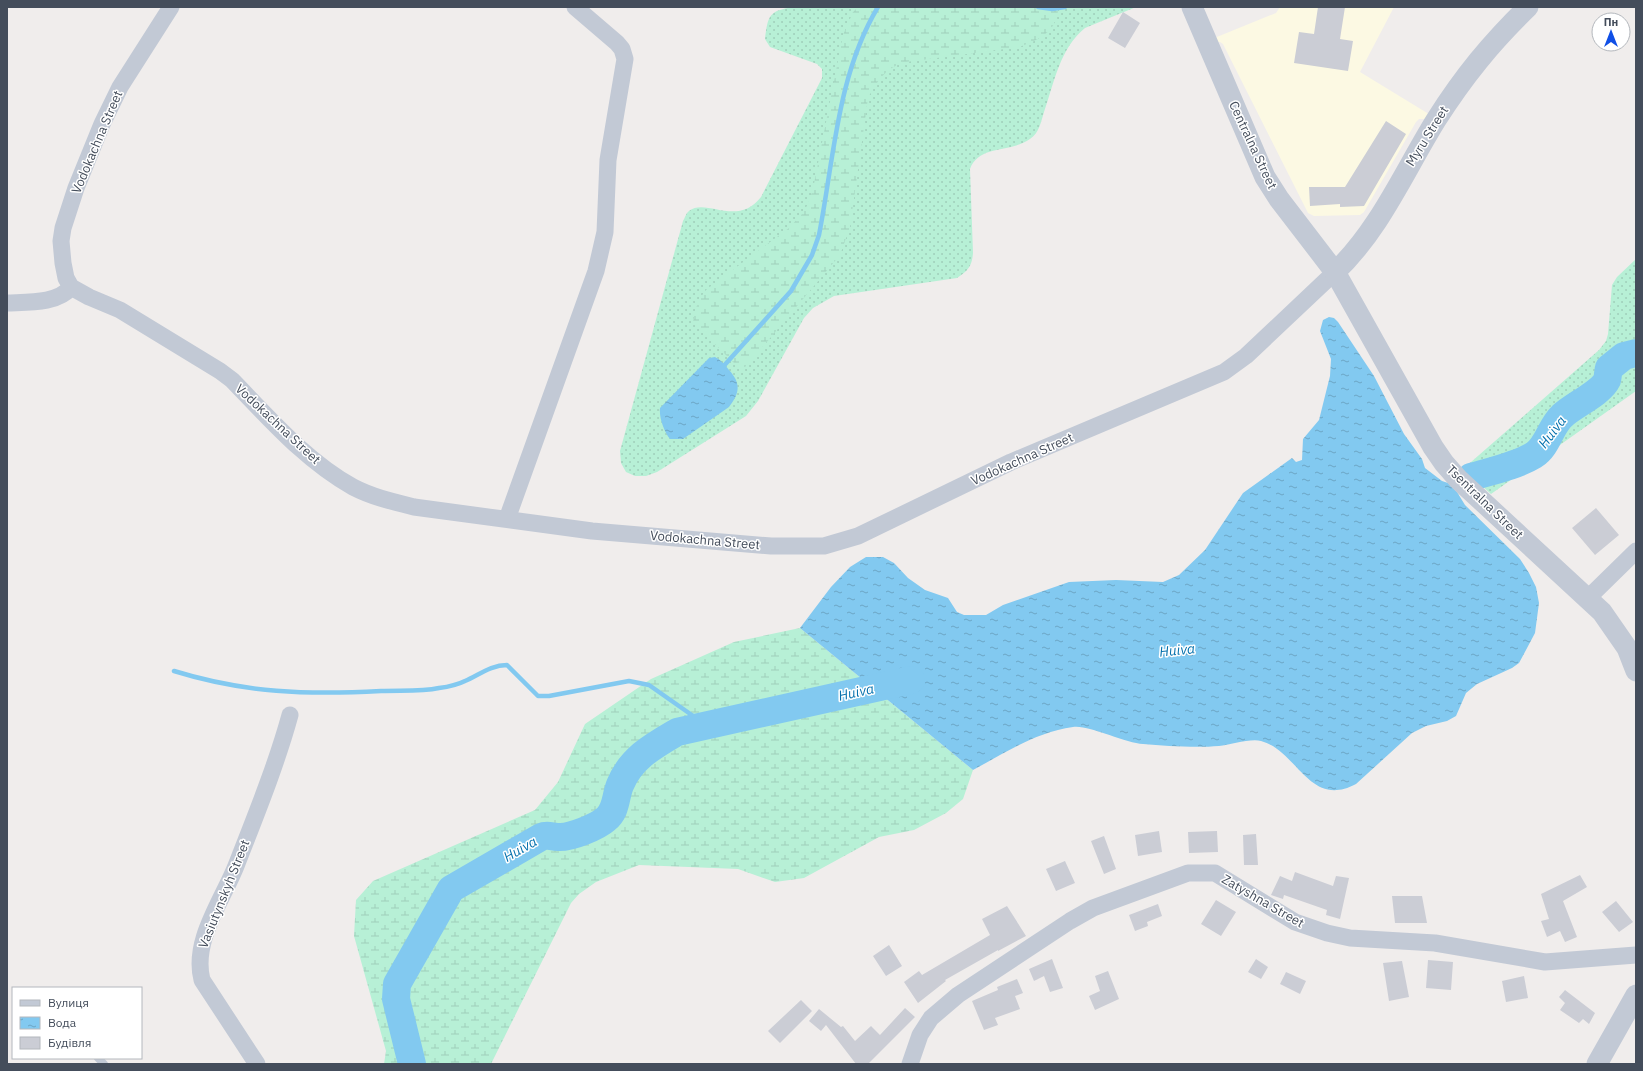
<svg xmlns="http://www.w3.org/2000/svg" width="1643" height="1071" viewBox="0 0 1643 1071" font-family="'IBM Plex Sans',sans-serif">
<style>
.commercial{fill:#fcf9e3}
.grass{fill:url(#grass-dots)}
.wetland{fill:url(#wetland-marsh)}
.water{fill:url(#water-ripples)}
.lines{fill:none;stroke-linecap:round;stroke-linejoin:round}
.stream{stroke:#82c9f0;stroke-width:4.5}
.river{stroke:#82c9f0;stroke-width:28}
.building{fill:#cbcdd5}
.service{stroke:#c2c9d5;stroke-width:8}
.minor{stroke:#c2c9d5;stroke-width:17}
.tertiary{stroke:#c2c9d5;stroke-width:21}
.labels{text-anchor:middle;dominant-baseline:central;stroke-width:3;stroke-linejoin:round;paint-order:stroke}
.street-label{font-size:13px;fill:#444d5b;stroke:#fff}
.water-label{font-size:14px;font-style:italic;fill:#0571ad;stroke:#fff}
</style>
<defs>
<pattern id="grass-dots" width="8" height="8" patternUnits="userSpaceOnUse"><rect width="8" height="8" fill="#b7f0d6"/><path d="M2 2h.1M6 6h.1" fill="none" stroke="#9fcfba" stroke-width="1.8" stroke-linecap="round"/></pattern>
<pattern id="wetland-marsh" width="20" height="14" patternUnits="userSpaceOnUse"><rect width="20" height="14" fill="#b7f0d6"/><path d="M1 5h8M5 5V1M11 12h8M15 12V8" fill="none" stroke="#9fcfba"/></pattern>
<pattern id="water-ripples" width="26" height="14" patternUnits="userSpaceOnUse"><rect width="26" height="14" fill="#82c9f0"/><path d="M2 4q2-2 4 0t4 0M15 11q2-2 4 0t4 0" fill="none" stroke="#6ca5c5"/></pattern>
</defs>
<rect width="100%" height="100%" fill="#f0edec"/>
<path class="commercial" d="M 1280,7 L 1394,7 L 1360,72 L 1437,119 L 1419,119 L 1416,122 L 1364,212 L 1360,215 L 1314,216 L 1308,213 L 1223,44 L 1220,42 L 1207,41 L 1276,13 Z"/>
<path class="grass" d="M 793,7 L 1136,7 L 1085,28 C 1060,48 1054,83 1044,112 C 1041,122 1039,133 1030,139 C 1011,153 979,144 970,169 L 973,253 C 972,266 968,271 957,278 L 834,296 L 813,308 L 804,318 L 758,401 L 746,416 L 657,472 L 646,476 L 635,476 L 626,472 L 621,463 L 620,451 L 683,221 C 685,218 686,213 689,211 C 706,197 737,228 761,197 L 822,78 L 822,69 L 817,64 L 770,47 L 765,39 C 768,15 769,11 793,7 Z
M 1636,259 L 1636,391 L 1491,494 L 1463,469 L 1599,350 L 1606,341 L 1608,334 L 1612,285 L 1617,277 Z"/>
<path class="wetland" d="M 858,7 L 1058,8 C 1058,31 1039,40 1019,47 L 906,62 C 886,67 878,80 868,98 L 850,227 L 840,255 L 750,362 L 745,367 L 738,367 L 693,322 C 695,309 698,299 707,289 L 789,228 L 802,214 L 808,204 L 813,189 L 843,35 L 853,12 Z
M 800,628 L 973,770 L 963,799 L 946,813 L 914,830 L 879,837 L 804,878 L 775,882 L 738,869 L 639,865 L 596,882 L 579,894 L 571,903 L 491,1064 L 384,1064 L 386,1051 L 354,936 L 356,900 L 373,881 L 535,810 L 558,782 L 585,724 L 651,679 L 734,642 Z"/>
<path class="water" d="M 1329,317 L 1334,318 L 1338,322 L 1374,376 L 1404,434 L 1422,459 L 1425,468 L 1442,481 L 1448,483 L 1457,492 L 1465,505 L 1520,559 L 1529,573 L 1536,587 L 1539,603 L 1535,633 L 1519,663 L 1512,668 L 1477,684 L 1466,693 L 1456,716 L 1447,721 L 1426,726 L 1412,733 L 1356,784 C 1309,809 1298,751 1261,741 C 1251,738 1230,745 1219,746 C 1196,748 1166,746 1143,744 C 1126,743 1086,724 1073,727 C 1036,732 1005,753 973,770 L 800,628 L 831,587 L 850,567 L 866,557 L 883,557 L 894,563 L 908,578 L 925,590 L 948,598 L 957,612 L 964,615 L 986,615 L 1003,605 L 1069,582 L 1116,580 L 1163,582 L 1179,575 L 1205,550 L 1243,493 L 1292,458 L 1296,462 L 1302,460 L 1303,439 L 1319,420 L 1330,376 L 1331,359 L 1320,331 L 1323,320 Z
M 715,357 C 721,360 725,365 729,370 C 741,383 740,393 729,407 L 683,439 L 670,439 C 664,431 659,418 660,408 L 709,358 Z"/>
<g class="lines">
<path class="stream" d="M 1038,7 L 1052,9 L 1065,7
M 721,369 L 791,291 L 812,255 L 819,235 C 834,159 837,75 878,7
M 174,671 C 245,693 307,695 381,691 C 400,690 420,692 439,688 C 447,687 457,685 465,681 C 479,675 491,665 507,665 L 538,696 L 549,696 L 629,681 L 649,685 L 706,725"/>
<path class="river" d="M 1471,477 C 1491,471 1516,466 1534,455 C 1548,446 1550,427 1562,416 C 1572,406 1601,393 1607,380 C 1608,377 1608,371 1609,368 L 1624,356 L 1636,353
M 412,1064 L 396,999 L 397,984 L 451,889 L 541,837 C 548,834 551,837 558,837 C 570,838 597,827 606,819 C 617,810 615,797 620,785 C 631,758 653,746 677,732 L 911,680"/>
</g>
<path class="building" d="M 1318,7 L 1345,7 L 1340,39 L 1353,41 L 1348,71 L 1294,63 L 1299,32 L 1314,34 Z
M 1123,12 L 1140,23 L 1125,48 L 1108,38 Z
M 1386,121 L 1406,134 L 1364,206 L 1340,207 L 1340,204 L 1310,206 L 1309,187 L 1345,187 Z
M 1596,508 L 1619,535 L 1595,555 L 1572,528 Z
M 1159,831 L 1162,852 L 1138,856 L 1135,835 Z
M 1217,831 L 1218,852 L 1189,853 L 1188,832 Z
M 1256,834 L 1258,865 L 1244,865 L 1243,835 Z
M 1104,836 L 1116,869 L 1104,874 L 1091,841 Z
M 1065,861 L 1075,883 L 1056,891 L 1046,869 Z
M 1295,872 L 1333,886 L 1336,876 L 1349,878 L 1340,919 L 1326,915 L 1327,910 L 1284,895 L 1283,899 L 1271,895 L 1280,876 L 1292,881 Z
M 1580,875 L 1587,887 L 1563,901 L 1577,937 L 1565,942 L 1560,931 L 1547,937 L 1541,921 L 1549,919 L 1541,894 Z
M 1392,896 L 1422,896 L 1427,923 L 1395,923 Z
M 1216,900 L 1236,912 L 1221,936 L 1201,924 Z
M 1616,901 L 1633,922 L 1619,932 L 1602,912 Z
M 1158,904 L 1162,916 L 1147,922 L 1148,926 L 1135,931 L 1129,915 Z
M 1007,906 L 1026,936 L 998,951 L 998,950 L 945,980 L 946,981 L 918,1003 L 904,982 L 919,971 L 922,975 L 990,935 L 982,919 Z
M 889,945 L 902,966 L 886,976 L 873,956 Z
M 1052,959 L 1063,988 L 1050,992 L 1044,976 L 1034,981 L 1029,969 Z
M 1256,959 L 1268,967 L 1261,979 L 1248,972 Z
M 1428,960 L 1453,962 L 1451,990 L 1426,988 Z
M 1402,961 L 1409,997 L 1389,1001 L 1383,963 Z
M 1108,971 L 1119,999 L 1095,1010 L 1089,996 L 1100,991 L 1095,976 Z
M 1286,972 L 1306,981 L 1300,994 L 1280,984 Z
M 1524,976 L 1528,998 L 1506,1002 L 1502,981 Z
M 1017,979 L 1023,993 L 1015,996 L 1020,1009 L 995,1018 L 998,1025 L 984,1030 L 972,1001 L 998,990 L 997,987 Z
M 1565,990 L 1595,1013 L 1589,1024 L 1583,1019 L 1579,1023 L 1560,1010 L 1565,1003 L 1559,997 Z
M 801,1000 L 812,1011 L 780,1043 L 768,1031 Z
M 905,1008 L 915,1017 L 868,1064 L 856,1064 L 826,1025 L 821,1031 L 809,1021 L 819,1009 L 841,1027 L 843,1026 L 855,1041 L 871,1026 L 880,1035 Z"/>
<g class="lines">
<path class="service" d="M 98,1058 L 104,1064"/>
<path class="minor" d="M 171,7 L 120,87 L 102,124 L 76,188 L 63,228 L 61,241 L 63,263 L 66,278 L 71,287 L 89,297 L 120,310 L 220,371 L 232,380 C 269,418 306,461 353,487 C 372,497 394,502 414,507 L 592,531 L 771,546 L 824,546 L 858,536 L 1011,462 L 1224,372 L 1246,356 L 1335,272
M 7,303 C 27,302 58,304 71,287
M 507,519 L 596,271 L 605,232 L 608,160 L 625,59 L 622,49 L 617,43 L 575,7
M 1588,598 L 1636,551
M 257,1064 L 202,980 C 192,941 222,901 236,866 C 255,817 276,766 290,715
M 910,1064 L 920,1035 L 931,1018 L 958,995 L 1070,921 L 1093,908 L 1188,873 L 1215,873 L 1295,922 L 1327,933 L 1350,938 L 1435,943 L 1545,962 L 1636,955"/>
<path class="tertiary" d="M 1192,7 L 1265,177 L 1279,199 L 1335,272 L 1433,447 L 1444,463 L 1458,479 L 1602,612 L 1627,648 L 1636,671
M 1335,272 C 1379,231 1405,170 1436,120 C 1464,76 1491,43 1528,7
M 1597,1064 L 1636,995"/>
</g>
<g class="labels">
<g class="street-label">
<text transform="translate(1427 136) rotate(-58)">Myru Street</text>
<text transform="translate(97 142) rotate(-67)">Vodokachna Street</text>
<text transform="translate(1253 145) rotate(65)">Centralna Street</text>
<text transform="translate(278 424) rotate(43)">Vodokachna Street</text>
<text transform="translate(1022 459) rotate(-24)">Vodokachna Street</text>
<text transform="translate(1485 502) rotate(44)">Tsentralna Street</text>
<text transform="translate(705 540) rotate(5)">Vodokachna Street</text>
<text transform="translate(224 894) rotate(-68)">Vasiutynskyh Street</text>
<text transform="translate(1263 901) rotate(30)">Zatyshna Street</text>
</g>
<g class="water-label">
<text transform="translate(1552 432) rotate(-53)">Huiva</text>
<text transform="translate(1177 650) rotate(-6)">Huiva</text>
<text transform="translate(856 692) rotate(-12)">Huiva</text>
<text transform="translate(520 849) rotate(-30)">Huiva</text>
</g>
</g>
<rect width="1643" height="1071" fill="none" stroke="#444d5b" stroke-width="16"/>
<rect x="12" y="987" width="130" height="72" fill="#ffffff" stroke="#b4b8bd"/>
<rect x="20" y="1000" width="20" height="6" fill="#c2c9d5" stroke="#b4b8bd"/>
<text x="48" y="1007" font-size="12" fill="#444d5b">Вулиця</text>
<rect x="20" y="1017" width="20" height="12" fill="url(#water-ripples)" stroke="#b4b8bd"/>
<text x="48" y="1027" font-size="12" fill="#444d5b">Вода</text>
<rect x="20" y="1037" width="20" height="12" fill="#cbcdd5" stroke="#b4b8bd"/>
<text x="48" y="1047" font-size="12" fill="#444d5b">Будівля</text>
<g transform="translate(1611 32)"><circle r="19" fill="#ffffff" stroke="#b4b8bd"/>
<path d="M0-3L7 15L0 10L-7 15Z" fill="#104fe6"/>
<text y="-6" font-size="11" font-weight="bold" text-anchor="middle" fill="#444d5b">Пн</text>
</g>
</svg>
